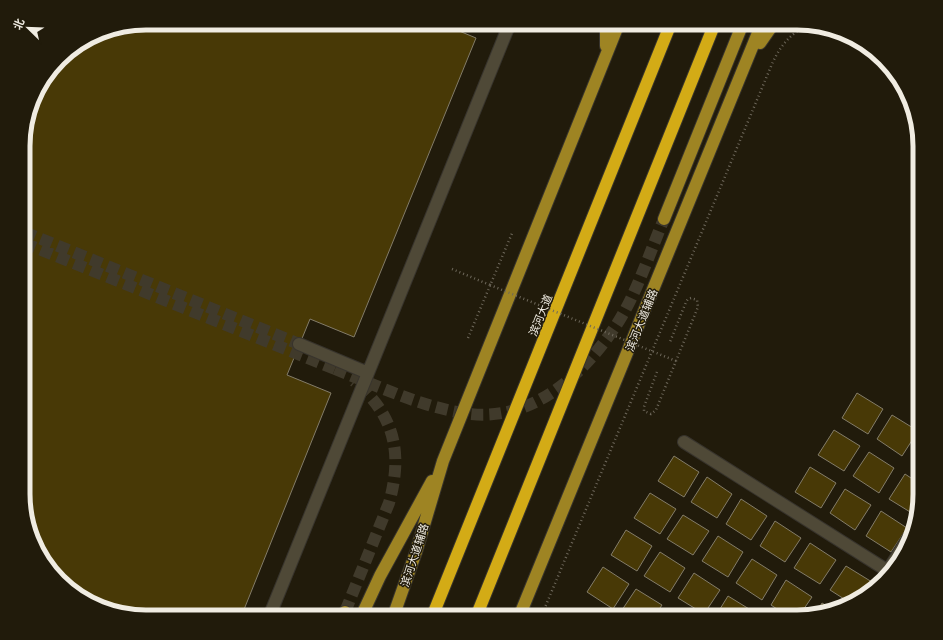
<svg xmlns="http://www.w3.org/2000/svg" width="943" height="640" viewBox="0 0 943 640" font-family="Lato,'Noto Sans SC',sans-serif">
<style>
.building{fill:#483906;stroke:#837c69}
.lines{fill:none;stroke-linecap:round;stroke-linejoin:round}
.minor-tunnel{stroke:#403a2b;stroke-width:12;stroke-dasharray:12 6;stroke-linecap:butt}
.major-tunnel{stroke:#403a2b;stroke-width:12;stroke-dasharray:12 6;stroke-linecap:butt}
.minor-casing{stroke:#38342d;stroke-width:14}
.major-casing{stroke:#38342d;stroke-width:14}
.highway-casing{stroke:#38342d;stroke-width:14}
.path{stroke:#6e685b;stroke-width:2.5;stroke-dasharray:1 3;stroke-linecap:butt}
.minor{stroke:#4f4937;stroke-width:12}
.major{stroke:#9e8423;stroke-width:12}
.highway{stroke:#d3ab16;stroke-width:12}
.path-bridge{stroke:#6e685b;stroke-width:2.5;stroke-dasharray:1 3;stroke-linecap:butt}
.labels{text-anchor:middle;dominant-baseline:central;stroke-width:3;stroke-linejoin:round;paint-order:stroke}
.street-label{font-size:11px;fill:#f0ece2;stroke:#211b0b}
.rim{fill:none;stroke:#f0ece2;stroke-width:5}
</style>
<rect width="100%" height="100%" fill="#211b0b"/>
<path class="building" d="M 146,23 L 440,23 L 476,38 L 354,337 L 310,319 L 287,375 L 331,393 L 241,617 L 138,617 L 106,610 L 71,592 L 39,555 L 24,510 L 24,130 L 36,91 L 65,54 L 99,32 Z
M 857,393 L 883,409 L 868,434 L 842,418 Z
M 892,415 L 918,431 L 902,456 L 877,439 Z
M 834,430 L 860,446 L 844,471 L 818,455 Z
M 920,450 L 920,467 L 912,462 Z
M 869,452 L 894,468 L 879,493 L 853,476 Z
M 674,456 L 699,472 L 684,497 L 658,481 Z
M 810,467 L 836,483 L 821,508 L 795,492 Z
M 905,474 L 920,484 L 920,502 L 915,515 L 889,499 Z
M 707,477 L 732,494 L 717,518 L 691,502 Z
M 845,489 L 871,505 L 855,530 L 830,513 Z
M 650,493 L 676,509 L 660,534 L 634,518 Z
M 741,499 L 767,516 L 751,540 L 726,524 Z
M 881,511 L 907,528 L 891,552 L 866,536 Z
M 683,515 L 709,531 L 693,555 L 667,539 Z
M 775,521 L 801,538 L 785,562 L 760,546 Z
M 626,530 L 652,546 L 637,571 L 611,555 Z
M 718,536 L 743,552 L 728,577 L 702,561 Z
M 810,543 L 836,560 L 820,584 L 794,568 Z
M 660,552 L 685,568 L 670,592 L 644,576 Z
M 752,559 L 777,575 L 762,600 L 736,583 Z
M 846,566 L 872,582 L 864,594 L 852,604 L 830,590 Z
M 603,567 L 629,584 L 613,609 L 587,592 Z
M 694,573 L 720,590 L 704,614 L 678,598 Z
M 786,580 L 812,597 L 799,616 L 789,617 L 771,605 Z
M 636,589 L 662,605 L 654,617 L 626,617 L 620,613 Z
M 728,596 L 754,612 L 751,617 L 715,617 Z
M 822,603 L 832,609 L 816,613 Z
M 670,611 L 680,617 L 666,617 Z"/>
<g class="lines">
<path class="minor-tunnel" d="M 24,232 L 299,344
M 24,243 L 335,369"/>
<path class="major-tunnel" d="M 335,369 C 378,386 423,408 470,414 C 534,421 584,374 617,324 C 637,293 649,254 664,219
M 345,612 L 389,503 C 403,453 395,415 354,381"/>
<g class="minor-casing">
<path id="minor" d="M 299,344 L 368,373
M 684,442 L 888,571
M 884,577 L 914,529
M 269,617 L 510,23"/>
</g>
<g class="major-casing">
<path id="major" d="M 760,43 L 774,23
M 606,46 L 606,23
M 664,219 L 743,23
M 343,617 L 345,612
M 361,617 L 380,576 L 432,481
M 393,617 L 416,552 L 443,461 L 619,23
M 519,617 L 762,23"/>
</g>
<g class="highway-casing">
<path id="highway" d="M 432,617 L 671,23
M 476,617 L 715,23"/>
</g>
<path class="path" d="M 452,269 L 490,285
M 468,338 L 513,231
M 657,372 L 644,407 L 644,411 L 651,414 L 656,410 L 698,307 L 697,300 L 691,298 L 688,299 L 686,302 L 670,342
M 541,617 L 772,64 C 780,46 791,32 811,24"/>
<use href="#minor" class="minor"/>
<use href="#major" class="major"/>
<use href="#highway" class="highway"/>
<path class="path-bridge" d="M 490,285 L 676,361"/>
</g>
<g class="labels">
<g class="street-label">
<text transform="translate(540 315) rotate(-68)">滨河大道</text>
<text transform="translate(641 320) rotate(-68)">滨河大道辅路</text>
<text transform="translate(414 555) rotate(-72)">滨河大道辅路</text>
</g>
</g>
<path d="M0 0H943V640H0ZM146 30H797A116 116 0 0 1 913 146V494A116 116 0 0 1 797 610H146A116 116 0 0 1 30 494V146A116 116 0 0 1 146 30Z" fill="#211b0b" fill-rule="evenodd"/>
<path class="rim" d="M146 30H797A116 116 0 0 1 913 146V494A116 116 0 0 1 797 610H146A116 116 0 0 1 30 494V146A116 116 0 0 1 146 30Z"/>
<g transform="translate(28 28) rotate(293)" stroke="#211b0b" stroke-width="3" paint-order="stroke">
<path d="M0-3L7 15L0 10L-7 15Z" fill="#f0ece2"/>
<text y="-6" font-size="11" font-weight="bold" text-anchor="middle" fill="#f0ece2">北</text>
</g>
</svg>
